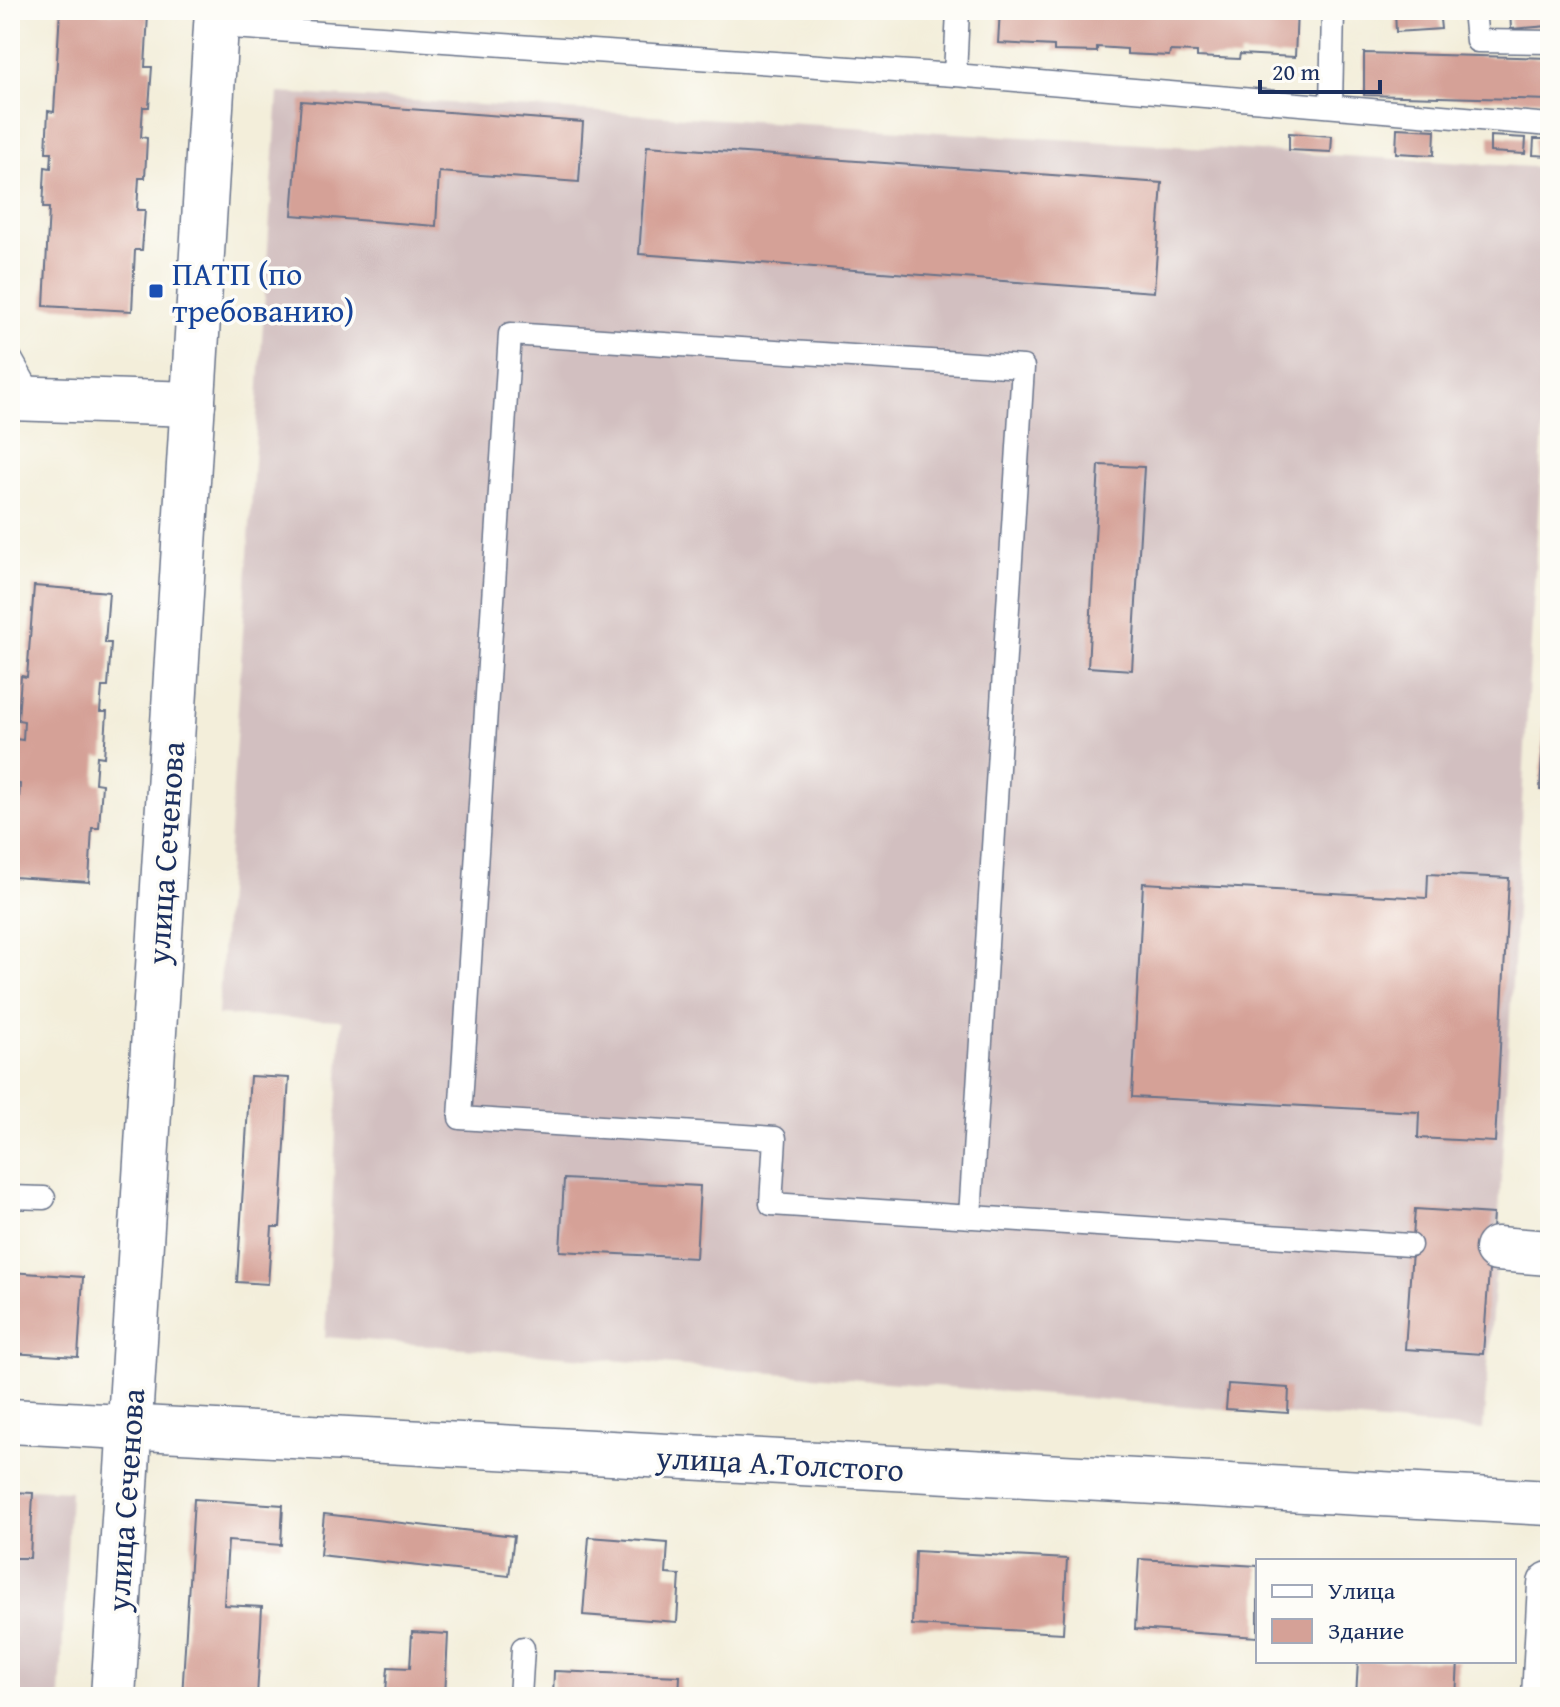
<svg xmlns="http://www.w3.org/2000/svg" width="1560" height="1707" viewBox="0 0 1560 1707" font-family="'Gentium Book Plus',serif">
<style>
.industrial{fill:#d2bfc0}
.building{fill:#d5a197}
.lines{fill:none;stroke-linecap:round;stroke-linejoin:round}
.service-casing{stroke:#677289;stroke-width:25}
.minor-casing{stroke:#677289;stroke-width:47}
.secondary-casing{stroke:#677289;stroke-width:47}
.service{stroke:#fff;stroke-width:22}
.minor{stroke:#fff;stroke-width:44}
.secondary{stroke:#fff;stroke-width:44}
.transit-dot{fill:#1a4fb4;stroke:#fdfcf7;stroke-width:3}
.labels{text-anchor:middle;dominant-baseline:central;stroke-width:7;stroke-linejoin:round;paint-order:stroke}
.transit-label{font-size:32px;fill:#164399;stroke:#fdfcf7;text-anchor:start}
.street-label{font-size:32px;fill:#1b2f5e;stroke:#fdfcf7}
</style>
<rect width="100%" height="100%" fill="#fdfcf7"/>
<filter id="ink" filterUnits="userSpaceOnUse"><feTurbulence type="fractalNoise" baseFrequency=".0125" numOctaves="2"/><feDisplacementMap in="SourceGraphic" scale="16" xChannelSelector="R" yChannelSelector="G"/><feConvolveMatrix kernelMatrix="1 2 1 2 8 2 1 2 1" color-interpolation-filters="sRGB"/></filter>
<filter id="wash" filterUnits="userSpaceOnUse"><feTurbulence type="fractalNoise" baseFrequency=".006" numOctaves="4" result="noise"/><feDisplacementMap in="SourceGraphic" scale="32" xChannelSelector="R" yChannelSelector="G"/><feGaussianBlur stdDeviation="1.8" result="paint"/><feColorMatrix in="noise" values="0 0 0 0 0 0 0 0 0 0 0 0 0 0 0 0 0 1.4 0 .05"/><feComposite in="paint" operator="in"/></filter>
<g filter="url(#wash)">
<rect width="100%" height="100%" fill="#f3eeda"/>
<path class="industrial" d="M 278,93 L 1550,168 L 1550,302 L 1497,1249 L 1483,1430 L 325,1337 L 342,1020 L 218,1015 Z
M 10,1488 L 70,1491 L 60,1697 L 10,1697 Z"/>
<g id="blocks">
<path class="building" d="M 60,10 L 148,15 L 145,67 L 152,67 L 149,107 L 143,107 L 141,137 L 147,138 L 145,178 L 139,178 L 137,210 L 145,210 L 142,250 L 135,250 L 132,311 L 44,306 L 49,208 L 43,208 L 45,167 L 51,168 L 52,152 L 46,152 L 48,111 L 54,112 Z
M 1000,10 L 1297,10 L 1295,57 L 1240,54 L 1239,59 L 1197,57 L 1197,52 L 1170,51 L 1169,56 L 1127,54 L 1127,49 L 1097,47 L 1097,52 L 1054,51 L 1054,46 L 998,43 Z
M 1395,10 L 1439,10 L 1441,29 L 1396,32 Z
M 1510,10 L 1550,10 L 1548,26 L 1511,29 Z
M 1364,53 L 1550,58 L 1550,100 L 1364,95 Z
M 301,101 L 583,122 L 579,182 L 439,172 L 436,226 L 292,215 Z
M 1397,128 L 1435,130 L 1434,155 L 1396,153 Z
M 1289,133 L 1332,136 L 1331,152 L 1289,150 Z
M 1490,136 L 1526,138 L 1525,154 L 1490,152 Z
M 1534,139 L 1550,139 L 1550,156 L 1533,155 Z
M 647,146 L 1162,183 L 1154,292 L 639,254 Z
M 1099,465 L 1144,467 L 1132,670 L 1088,667 Z
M 34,586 L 109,592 L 105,643 L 111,643 L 108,687 L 102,687 L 100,712 L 107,712 L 104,757 L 97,756 L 95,783 L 102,784 L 99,828 L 92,828 L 89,882 L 14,877 L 20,784 L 13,783 L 15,739 L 23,740 L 24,721 L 18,720 L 21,676 L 27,677 Z
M 1548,657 L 1550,657 L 1550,790 L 1540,790 Z
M 1428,874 L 1509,878 L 1495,1142 L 1418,1138 L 1419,1112 L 1132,1097 L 1143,883 L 1427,898 Z
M 250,1076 L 289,1078 L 280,1227 L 272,1227 L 268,1284 L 237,1282 Z
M 564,1179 L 700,1186 L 696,1258 L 560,1251 Z
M 1415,1209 L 1493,1214 L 1483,1354 L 1405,1349 Z
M 10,1272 L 83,1277 L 78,1357 L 10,1353 Z
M 1228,1384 L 1289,1388 L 1288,1413 L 1226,1409 Z
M 10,1492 L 33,1493 L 30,1558 L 10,1558 Z
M 194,1499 L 283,1505 L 281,1545 L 228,1541 L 224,1605 L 262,1607 L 257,1697 L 182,1697 Z
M 324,1514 L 514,1536 L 509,1576 L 320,1555 Z
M 589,1537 L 668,1543 L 666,1574 L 680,1575 L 677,1622 L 583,1615 Z
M 915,1551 L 1067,1559 L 1063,1633 L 912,1625 Z
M 1139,1559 L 1258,1566 L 1258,1637 L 1135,1629 Z
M 412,1632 L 448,1634 L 445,1697 L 409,1697 L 409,1693 L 386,1692 L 388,1667 L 410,1668 Z
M 1358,1661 L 1458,1661 L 1456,1697 L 1356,1697 Z
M 554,1671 L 680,1676 L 679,1697 L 553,1697 Z"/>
</g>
</g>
<g filter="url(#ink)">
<use href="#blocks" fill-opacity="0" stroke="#677289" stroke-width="2"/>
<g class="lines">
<g class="service-casing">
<path id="service" d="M 1474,10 L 1477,41 L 1550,42
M 216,26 L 955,75 L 1550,125
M 955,75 L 958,10
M 1331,106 L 1333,10
M 10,357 L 33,398
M 10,1197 L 44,1198
M 970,1217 L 1023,367 L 510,334 L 460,1118 L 775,1138 L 771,1204 L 1410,1245
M 520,1697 L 523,1648"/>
</g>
<g class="minor-casing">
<path id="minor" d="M 10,398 L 193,404
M 1497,1249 L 1550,1253
M 10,1421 L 1550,1503
M 1544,1697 L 1550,1584"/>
</g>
<g class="secondary-casing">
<path id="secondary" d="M 113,1697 L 217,10"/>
</g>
<use href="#service" class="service"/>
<use href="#minor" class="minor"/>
<use href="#secondary" class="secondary"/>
</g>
</g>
<rect class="transit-dot" x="148" y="283" width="16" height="16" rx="4"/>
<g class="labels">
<g class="transit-label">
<text x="172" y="273">ПАТП (по<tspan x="172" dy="37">требованию)</tspan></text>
</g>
<g class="street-label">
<text transform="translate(165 853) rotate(-86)">улица Сеченова</text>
<text transform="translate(780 1463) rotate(3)">улица А.Толстого</text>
<text transform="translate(125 1500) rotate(-86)">улица Сеченова</text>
</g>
</g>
<rect width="1560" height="1707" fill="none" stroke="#fdfcf7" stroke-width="40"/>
<rect x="1256" y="1559" width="260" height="104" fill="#fdfcf7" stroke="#a3aaba" stroke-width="2"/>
<rect x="1272" y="1585" width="40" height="12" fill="#ffffff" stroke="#a3aaba" stroke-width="2"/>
<text x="1328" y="1599" font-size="24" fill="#1b2f5e">Улица</text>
<rect x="1272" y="1619" width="40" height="24" fill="#d5a197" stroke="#a3aaba" stroke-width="2"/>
<text x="1328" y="1639" font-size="24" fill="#1b2f5e">Здание</text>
<path d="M1260 80v12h120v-12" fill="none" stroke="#1b2f5e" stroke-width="4"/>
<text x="1272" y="80" font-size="24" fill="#1b2f5e" stroke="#fdfcf7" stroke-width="6" paint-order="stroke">20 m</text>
</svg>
